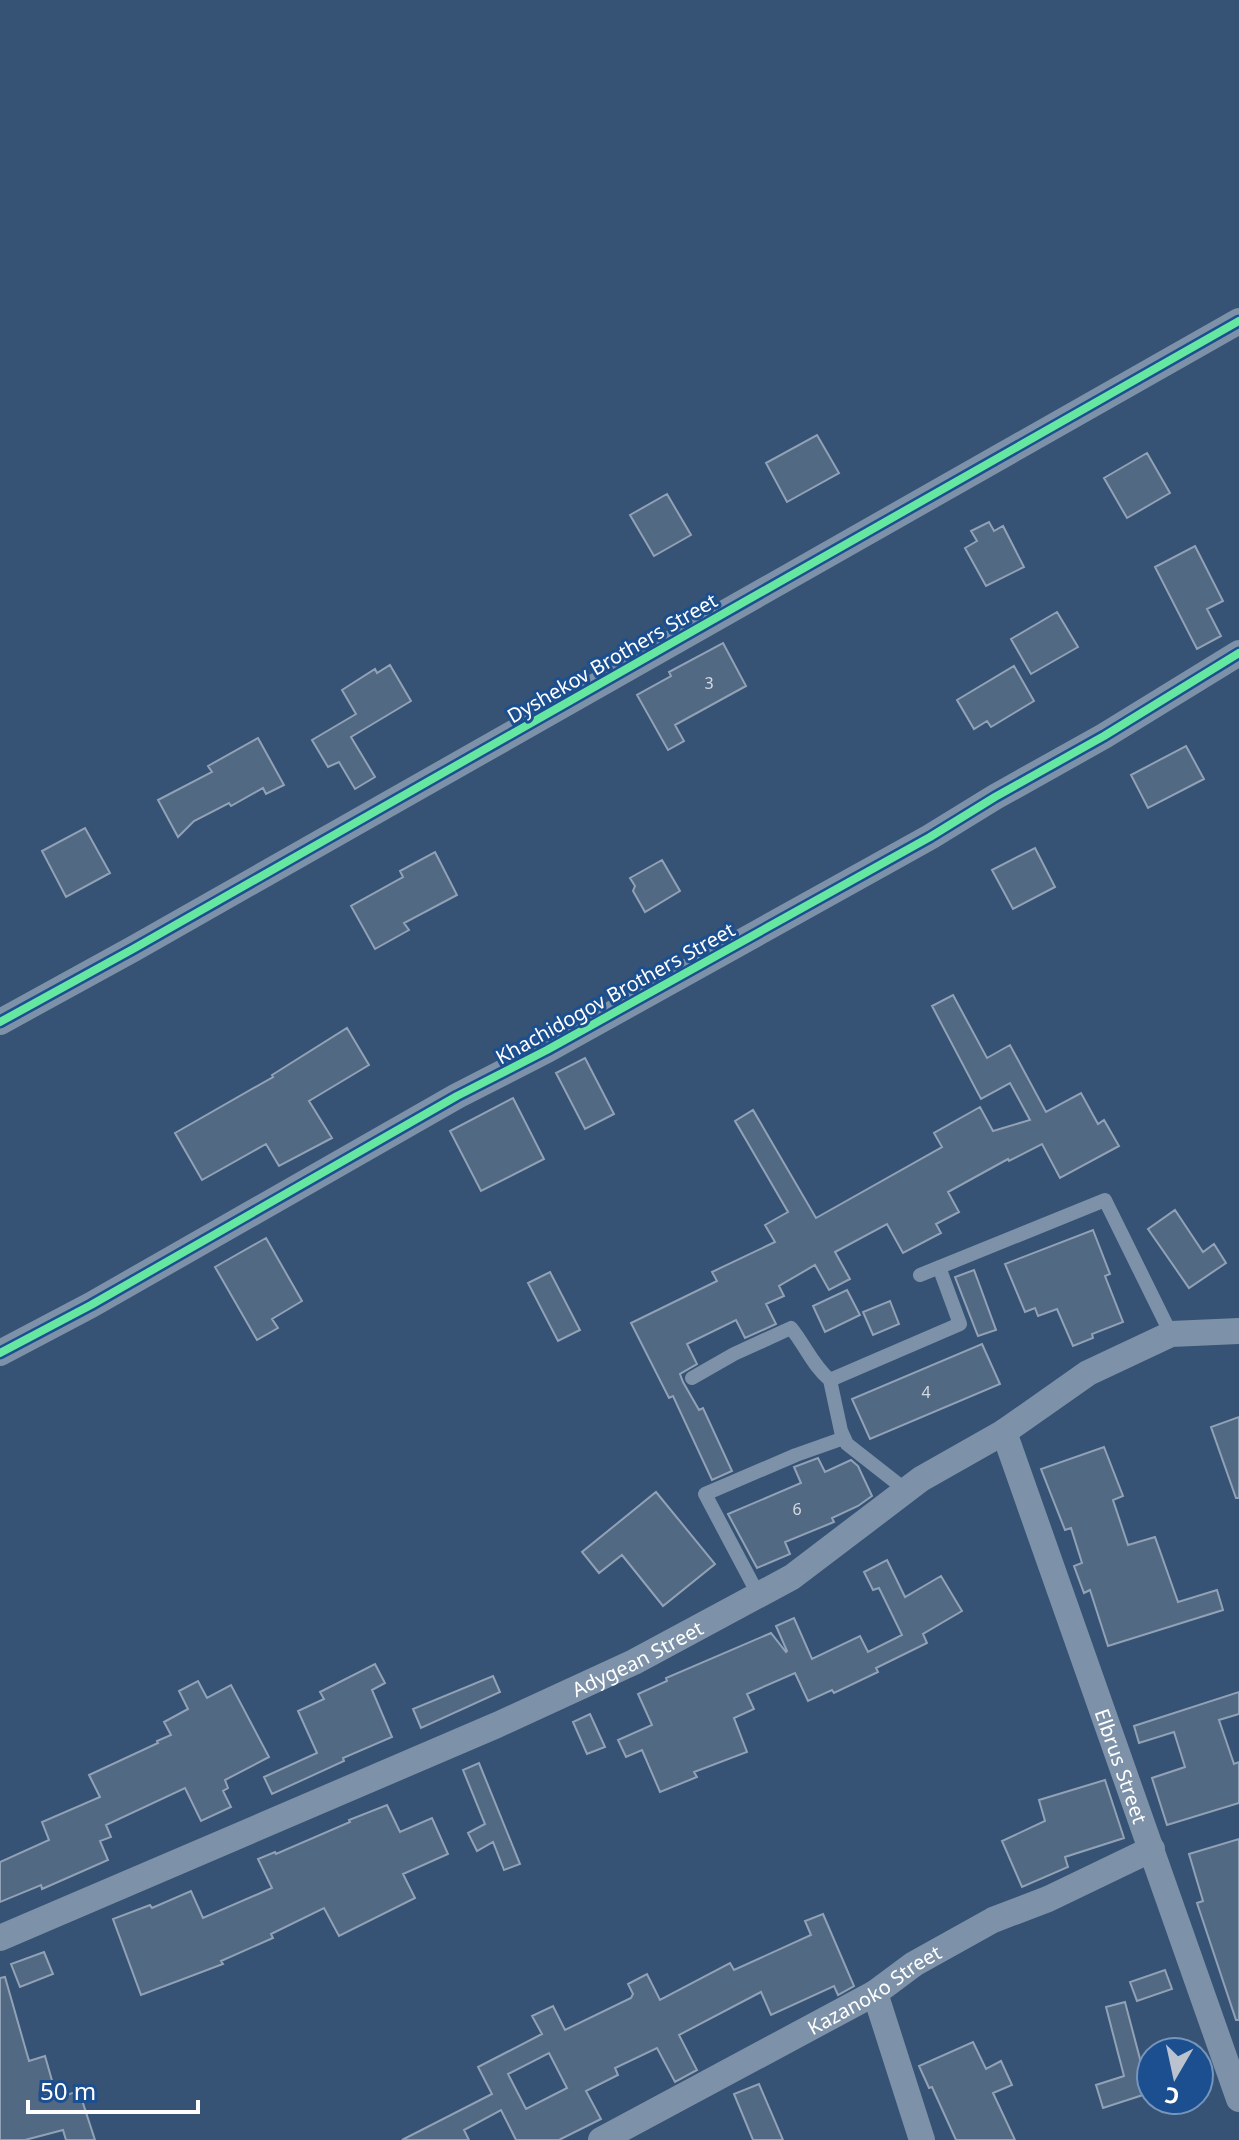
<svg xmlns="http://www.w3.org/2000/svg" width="1239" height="2140" viewBox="0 0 1239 2140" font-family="'Noto Sans',sans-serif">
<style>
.building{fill:#526984;stroke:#92a2b6;stroke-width:2;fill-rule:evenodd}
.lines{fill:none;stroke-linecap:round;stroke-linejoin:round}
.service{stroke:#7d92a8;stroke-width:14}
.minor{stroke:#7d92a8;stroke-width:26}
.cycleway-casing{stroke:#1b4f8f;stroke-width:13}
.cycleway{stroke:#66e7a1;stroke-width:8}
.labels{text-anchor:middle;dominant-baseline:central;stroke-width:6;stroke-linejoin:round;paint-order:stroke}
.number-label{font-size:16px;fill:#d4dae0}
.street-label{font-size:20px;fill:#fff;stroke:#1b4f8f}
</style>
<rect width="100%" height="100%" fill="#365274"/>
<path class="building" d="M 817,435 L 839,473 L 787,502 L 766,463 Z
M 1147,453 L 1170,493 L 1127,518 L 1104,478 Z
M 667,494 L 691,535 L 654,556 L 630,515 Z
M 989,522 L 994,531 L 1003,526 L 1024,567 L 986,586 L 965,548 L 977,541 L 971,531 Z
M 1195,546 L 1223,601 L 1207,609 L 1221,636 L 1197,649 L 1155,567 Z
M 1057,612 L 1078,647 L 1031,674 L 1011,639 Z
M 723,643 L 746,686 L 675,725 L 684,741 L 668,750 L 637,695 L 671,676 L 669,672 Z
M 390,665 L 411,701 L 351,737 L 375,777 L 355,789 L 339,762 L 328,767 L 312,740 L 356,714 L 342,690 L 375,669 L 377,673 Z
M 1014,666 L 1034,701 L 991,727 L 987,721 L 974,729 L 957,700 Z
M 258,738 L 284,785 L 266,794 L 263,788 L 231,806 L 229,803 L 194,821 L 178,837 L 158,800 L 212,772 L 208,766 Z
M 1186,746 L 1204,779 L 1148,808 L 1131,775 Z
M 85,828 L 110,873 L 66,897 L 42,851 Z
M 1035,848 L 1055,887 L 1013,909 L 992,870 Z
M 435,852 L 457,895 L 404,923 L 409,930 L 375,949 L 351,906 L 403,877 L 400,871 Z
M 662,860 L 680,891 L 645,912 L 633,891 L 635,886 L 630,878 Z
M 953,995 L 987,1058 L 1010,1045 L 1046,1112 L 1081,1093 L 1098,1124 L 1104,1120 L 1119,1146 L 1060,1178 L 1042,1144 L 1009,1161 L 1008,1159 L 948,1192 L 959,1212 L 936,1224 L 941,1233 L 903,1253 L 887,1224 L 835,1252 L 850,1279 L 829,1290 L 815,1265 L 779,1286 L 784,1296 L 766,1304 L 776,1324 L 745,1338 L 736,1320 L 687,1344 L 697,1364 L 680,1374 L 683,1382 L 699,1410 L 703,1408 L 732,1471 L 712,1480 L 673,1396 L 669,1398 L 631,1323 L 717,1281 L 712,1272 L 775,1242 L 765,1225 L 788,1212 L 735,1121 L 753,1110 L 816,1218 L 942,1147 L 934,1133 L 980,1107 L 993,1131 L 1030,1120 L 1010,1083 L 981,1099 L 932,1006 Z
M 347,1028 L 369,1065 L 309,1101 L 332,1138 L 279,1166 L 266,1144 L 202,1180 L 175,1133 L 273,1077 L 272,1075 Z
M 585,1058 L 614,1114 L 585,1129 L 556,1073 Z
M 513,1098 L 544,1159 L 481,1191 L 450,1131 Z
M 1175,1210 L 1203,1252 L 1214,1244 L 1226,1263 L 1189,1288 L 1148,1229 Z
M 1093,1230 L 1110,1274 L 1105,1276 L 1123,1322 L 1092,1334 L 1093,1338 L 1073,1346 L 1057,1309 L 1038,1316 L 1035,1308 L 1025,1312 L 1005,1264 Z
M 266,1238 L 302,1301 L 272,1319 L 278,1328 L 257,1340 L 215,1267 Z
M 974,1270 L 996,1330 L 978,1336 L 955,1277 Z
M 550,1272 L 580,1330 L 558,1341 L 528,1283 Z
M 847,1290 L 860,1315 L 825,1332 L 813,1306 Z
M 890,1301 L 899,1324 L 873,1335 L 863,1312 Z
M 982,1344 L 1000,1384 L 870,1439 L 852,1399 Z
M 1239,1417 L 1239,1498 L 1236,1498 L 1211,1427 Z
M 1104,1447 L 1123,1496 L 1113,1500 L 1128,1545 L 1155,1537 L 1178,1602 L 1217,1590 L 1223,1610 L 1108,1646 L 1090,1590 L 1084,1593 L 1074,1566 L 1082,1563 L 1071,1528 L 1065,1530 L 1041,1469 Z
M 818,1458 L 825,1472 L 851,1460 L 858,1466 L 872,1496 L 858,1506 L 832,1518 L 834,1522 L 785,1542 L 790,1554 L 757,1568 L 728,1514 L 801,1483 L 794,1467 Z
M 656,1492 L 715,1564 L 663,1606 L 622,1555 L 599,1573 L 582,1552 Z
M 887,1560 L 905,1597 L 941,1576 L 962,1611 L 923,1634 L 927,1643 L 876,1668 L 878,1672 L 834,1693 L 832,1690 L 808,1701 L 795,1673 L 747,1694 L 754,1709 L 734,1718 L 747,1752 L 694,1772 L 697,1777 L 660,1792 L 642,1750 L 626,1757 L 618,1740 L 652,1725 L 638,1694 L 667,1681 L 666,1678 L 771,1633 L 786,1652 L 787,1651 L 776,1626 L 794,1618 L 812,1659 L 860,1636 L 868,1652 L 902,1635 L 879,1588 L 873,1590 L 864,1572 Z
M 375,1664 L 385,1683 L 372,1690 L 392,1737 L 343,1758 L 344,1761 L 272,1794 L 264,1777 L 317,1753 L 298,1711 L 324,1699 L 320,1692 Z
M 493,1676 L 500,1692 L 421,1728 L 413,1709 Z
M 198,1681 L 207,1698 L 231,1685 L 269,1757 L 225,1780 L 228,1788 L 223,1791 L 231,1807 L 201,1821 L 185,1788 L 106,1825 L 111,1837 L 100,1841 L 108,1860 L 42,1889 L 41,1885 L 0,1902 L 0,1862 L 49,1840 L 42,1822 L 100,1797 L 89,1775 L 158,1743 L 157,1741 L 171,1735 L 164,1722 L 188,1709 L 179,1691 Z
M 1239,1692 L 1239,1714 L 1219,1720 L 1234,1764 L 1239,1762 L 1239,1803 L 1167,1825 L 1152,1778 L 1185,1767 L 1174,1732 L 1139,1743 L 1134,1726 Z
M 590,1714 L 605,1747 L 587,1754 L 573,1722 Z
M 479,1763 L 520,1864 L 504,1870 L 493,1842 L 477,1851 L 468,1833 L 485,1824 L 463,1770 Z
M 1105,1780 L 1124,1838 L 1065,1857 L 1068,1867 L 1022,1887 L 1002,1841 L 1045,1821 L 1039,1800 Z
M 387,1805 L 400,1832 L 432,1818 L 448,1854 L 403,1874 L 415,1898 L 339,1936 L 324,1908 L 271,1934 L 273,1938 L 221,1961 L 223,1964 L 141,1995 L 113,1919 L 150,1905 L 152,1908 L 191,1891 L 203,1918 L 272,1888 L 258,1859 L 275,1852 L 276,1854 L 350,1822 L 349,1820 Z
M 1239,1839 L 1239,2020 L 1236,2020 L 1197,1903 L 1203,1901 L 1189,1854 Z
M 823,1914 L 854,1986 L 838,1995 L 834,1986 L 771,2015 L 761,1992 L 679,2035 L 697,2070 L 675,2082 L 657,2048 L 615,2068 L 618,2075 L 586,2091 L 601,2119 L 559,2140 L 516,2140 L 501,2110 L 464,2130 L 469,2140 L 402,2140 L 492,2094 L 478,2067 L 542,2034 L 532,2016 L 553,2006 L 565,2030 L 631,1998 L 633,1994 L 628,1984 L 647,1974 L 660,2000 L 730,1963 L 734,1970 L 811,1935 L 805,1921 ZM 549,2053 L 567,2088 L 526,2109 L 508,2074 Z
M 44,1952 L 53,1974 L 20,1987 L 11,1964 Z
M 1165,1970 L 1172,1989 L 1137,2001 L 1130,1982 Z
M 5,1977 L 29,2061 L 45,2056 L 57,2098 L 79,2091 L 95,2140 L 66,2140 L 63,2130 L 25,2140 L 0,2140 L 0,1978 Z
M 1125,2002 L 1149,2093 L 1103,2108 L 1096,2085 L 1124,2076 L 1106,2007 Z
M 973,2042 L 986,2069 L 1001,2061 L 1012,2085 L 993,2093 L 1015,2140 L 956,2140 L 932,2087 L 929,2088 L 919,2066 Z
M 759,2084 L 783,2140 L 753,2140 L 734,2094 Z"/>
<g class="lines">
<path class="service" d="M 920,1275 L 1105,1200 L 1171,1334
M 692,1378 L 734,1354 L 791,1328 C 805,1345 813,1366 830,1380
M 907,1491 L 847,1444 L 841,1431 L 830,1380 L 960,1324 L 939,1267
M 759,1596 L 705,1494 L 796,1455 L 844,1438"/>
<g class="minor">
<path d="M 0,1022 L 133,949 L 1239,321"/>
<path d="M 0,1353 L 91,1305 L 457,1096 L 547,1050 L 930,837 L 995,797 L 1104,736 L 1239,653"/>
<path id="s1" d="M 1004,1432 L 1239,2099"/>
<path id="s2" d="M 0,1938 L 497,1725 L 634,1662 L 792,1577 L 921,1479 L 1004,1432 L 1088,1373 L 1171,1334 L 1239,1331"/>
<path d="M 875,1993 L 922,2140"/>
<path id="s3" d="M 601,2140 L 875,1993 L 914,1964 L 993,1920 L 1048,1899 L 1152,1849"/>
</g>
<g class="cycleway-casing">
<path id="cycleway" d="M 0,1022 L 133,949 L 1239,321
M 0,1353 L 91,1305 L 457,1096 L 547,1050 L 930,837 L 995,797 L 1104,736 L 1239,653"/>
</g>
<use href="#cycleway" class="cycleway"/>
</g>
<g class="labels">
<g class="number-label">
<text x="709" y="683">3</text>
<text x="926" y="1392">4</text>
<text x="797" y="1509">6</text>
</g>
<g class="street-label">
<text transform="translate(612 658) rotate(-30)">Dyshekov Brothers Street</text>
<text transform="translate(615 993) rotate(-29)">Khachidogov Brothers Street</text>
<text stroke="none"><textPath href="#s2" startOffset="696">Adygean Street</textPath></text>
<text stroke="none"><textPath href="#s1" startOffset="354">Elbrus Street</textPath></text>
<text stroke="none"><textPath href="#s3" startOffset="312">Kazanoko Street</textPath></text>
</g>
</g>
<g transform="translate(1175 2076) rotate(189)"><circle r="38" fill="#1b4f8f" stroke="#7695bc" stroke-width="2"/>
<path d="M0-6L14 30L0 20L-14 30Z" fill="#b9c2ce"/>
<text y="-12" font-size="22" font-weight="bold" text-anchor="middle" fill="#ffffff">С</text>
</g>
<path d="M28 2100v12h170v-12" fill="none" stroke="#ffffff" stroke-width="4"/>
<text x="40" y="2100" font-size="24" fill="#ffffff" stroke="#1b4f8f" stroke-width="6" paint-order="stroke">50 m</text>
</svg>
